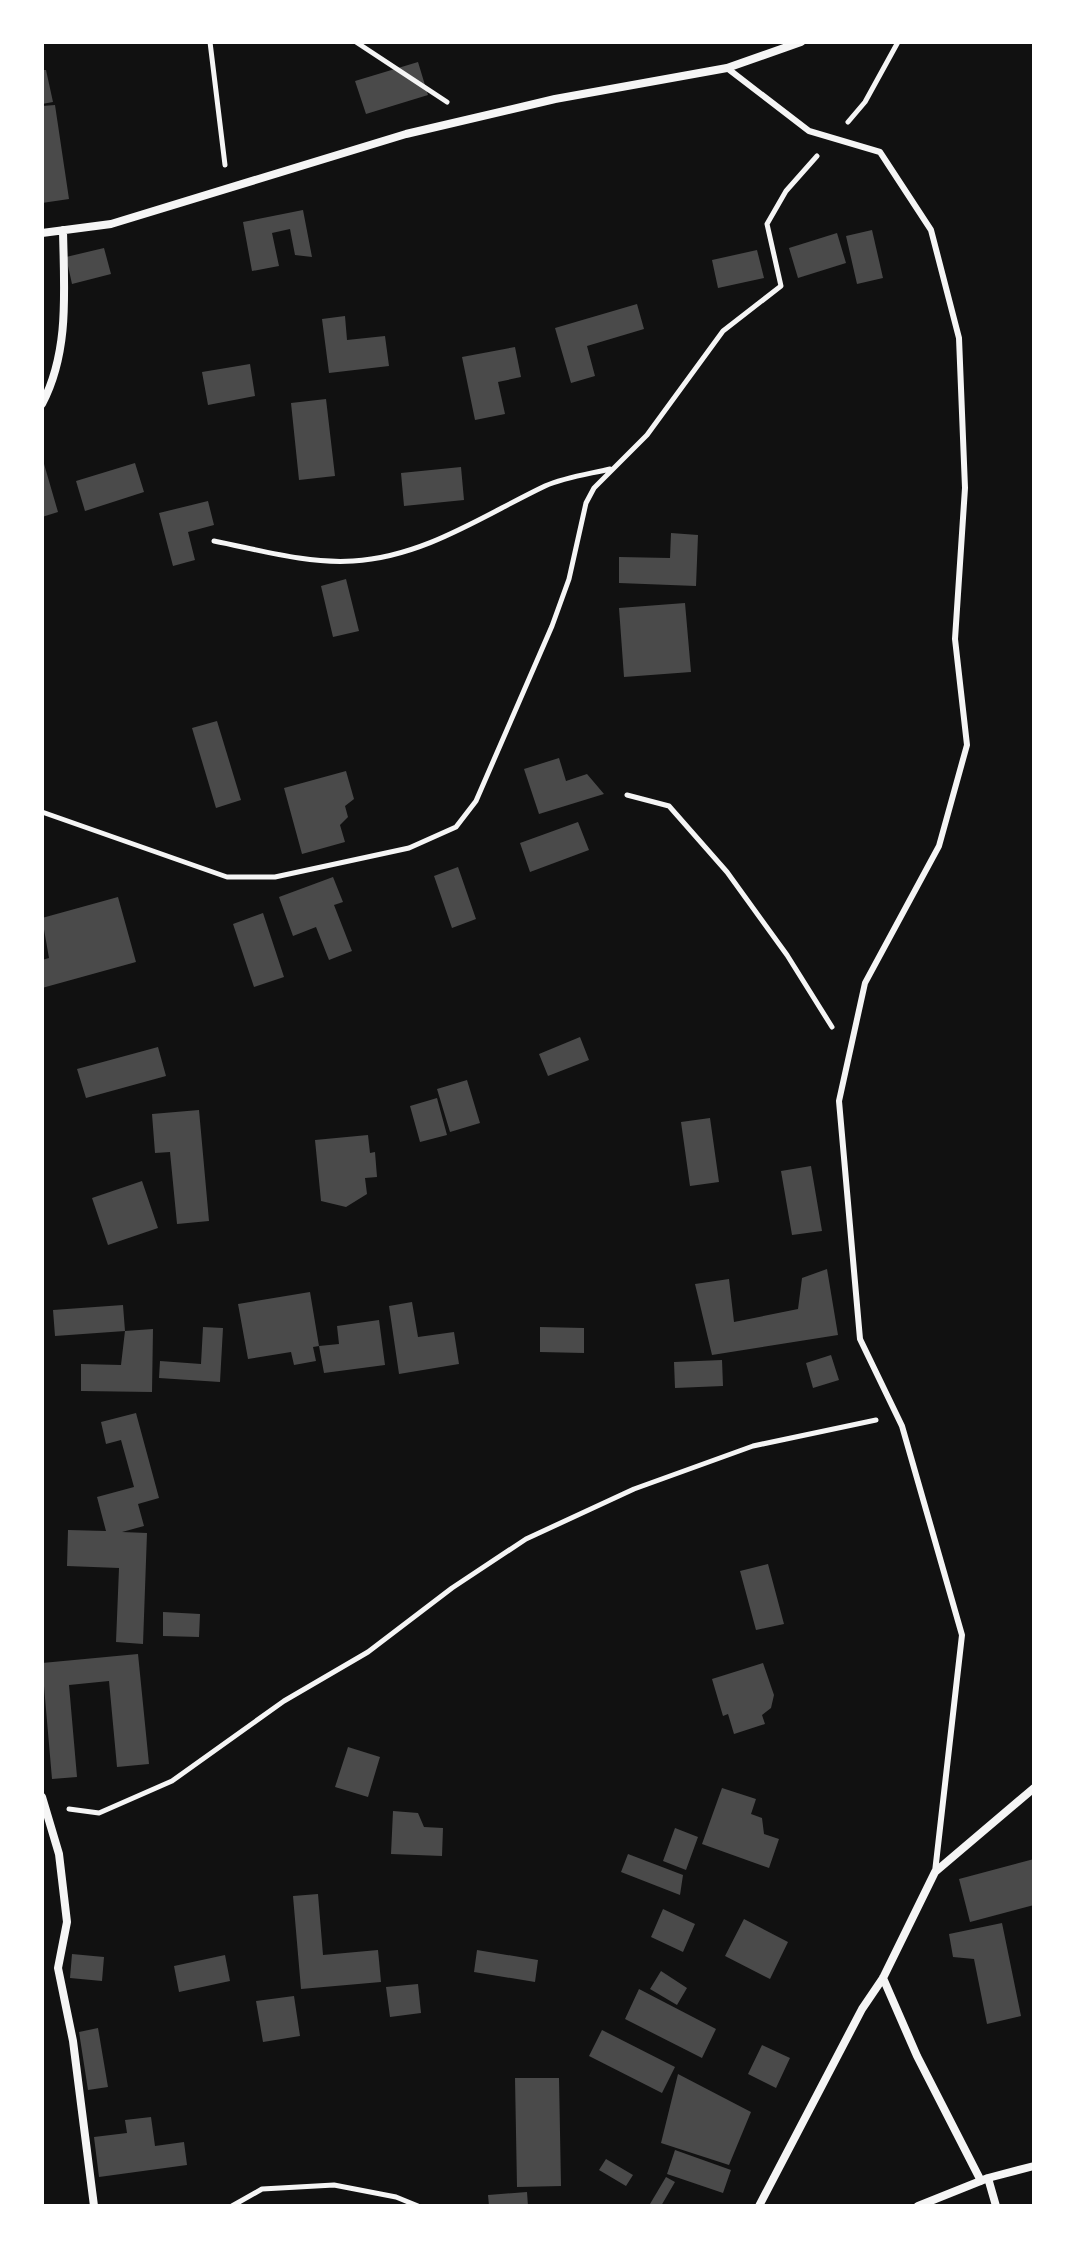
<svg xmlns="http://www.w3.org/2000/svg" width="1076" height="2248" viewBox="0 0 1076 2248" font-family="'DM Sans',sans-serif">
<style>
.building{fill:#4a4a4a}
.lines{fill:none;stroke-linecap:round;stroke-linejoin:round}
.path{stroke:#f5f5f5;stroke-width:5}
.service{stroke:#f5f5f5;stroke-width:6}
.minor{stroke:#f5f5f5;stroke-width:8}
</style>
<rect width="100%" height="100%" fill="#111"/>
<path class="building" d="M 418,62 L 428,95 L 366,114 L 355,81 Z
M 42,70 L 46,70 L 53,102 L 42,104 Z
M 55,105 L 69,199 L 42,203 L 42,106 Z
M 303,210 L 312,257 L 295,255 L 290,229 L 272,233 L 279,266 L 252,271 L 243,222 Z
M 872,230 L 883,278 L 857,284 L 846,236 Z
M 837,233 L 846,263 L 798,278 L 789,248 Z
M 104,248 L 111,274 L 72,284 L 66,257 Z
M 757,250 L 764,278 L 718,288 L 712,260 Z
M 637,304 L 644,329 L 587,346 L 595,376 L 571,383 L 555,328 Z
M 345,316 L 347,340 L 385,336 L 389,366 L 329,373 L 322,319 Z
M 515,347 L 521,377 L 498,382 L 505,414 L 475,420 L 462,357 Z
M 250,364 L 255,396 L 208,405 L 202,372 Z
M 326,399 L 335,476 L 299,480 L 291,403 Z
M 42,457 L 58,512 L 42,517 Z
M 135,463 L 144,492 L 85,511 L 76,481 Z
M 461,467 L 464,500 L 404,506 L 401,473 Z
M 208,501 L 214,525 L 188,532 L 195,560 L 173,566 L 159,513 Z
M 671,533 L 698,535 L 696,586 L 619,583 L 619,557 L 670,558 Z
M 346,579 L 359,631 L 333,637 L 321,586 Z
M 685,603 L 691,672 L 624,677 L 619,608 Z
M 217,721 L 241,800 L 216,808 L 192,728 Z
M 559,758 L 566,781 L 587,774 L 604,794 L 539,814 L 524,769 Z
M 346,771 L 354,799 L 345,806 L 348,817 L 340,825 L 345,842 L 302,854 L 284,788 Z
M 578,822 L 589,850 L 530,872 L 520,843 Z
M 458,867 L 476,919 L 452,928 L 434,876 Z
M 333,877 L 343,902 L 334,905 L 352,951 L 329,960 L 316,927 L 293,936 L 279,897 Z
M 118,897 L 136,962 L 42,988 L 42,960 L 49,958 L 42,918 Z
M 263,913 L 284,977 L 254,987 L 233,924 Z
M 580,1037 L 589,1060 L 548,1076 L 539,1054 Z
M 158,1047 L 166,1076 L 86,1098 L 77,1069 Z
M 467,1080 L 480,1123 L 450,1132 L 437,1089 Z
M 437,1098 L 447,1135 L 420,1142 L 410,1106 Z
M 199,1110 L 209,1221 L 177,1224 L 170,1152 L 155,1153 L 152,1114 Z
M 710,1118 L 719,1182 L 690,1186 L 681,1122 Z
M 368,1135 L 370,1153 L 375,1152 L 377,1177 L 365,1178 L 367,1194 L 346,1207 L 321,1201 L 315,1140 Z
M 811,1166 L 822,1231 L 792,1235 L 781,1171 Z
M 142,1181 L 158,1228 L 108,1245 L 92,1198 Z
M 827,1269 L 838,1335 L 712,1355 L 695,1284 L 729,1279 L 734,1322 L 798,1309 L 802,1278 Z
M 310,1292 L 319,1346 L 313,1347 L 316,1361 L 294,1365 L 291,1352 L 248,1359 L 238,1304 Z
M 412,1302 L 418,1337 L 454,1332 L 459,1364 L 399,1374 L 389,1306 Z
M 123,1305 L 125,1331 L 153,1329 L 152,1392 L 81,1391 L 81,1364 L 121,1365 L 125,1331 L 55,1336 L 53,1310 Z
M 379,1320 L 385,1365 L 324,1373 L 319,1346 L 339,1344 L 337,1326 Z
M 203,1327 L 223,1328 L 220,1382 L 159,1378 L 160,1361 L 201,1364 Z
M 540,1327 L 584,1328 L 584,1353 L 540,1352 Z
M 831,1355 L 839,1380 L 813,1388 L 806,1363 Z
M 722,1360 L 723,1386 L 675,1388 L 674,1362 Z
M 136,1413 L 159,1498 L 138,1504 L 144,1526 L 122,1532 L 147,1533 L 143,1644 L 116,1642 L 119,1568 L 67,1566 L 68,1530 L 106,1531 L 97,1497 L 134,1487 L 121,1440 L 106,1444 L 101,1422 Z
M 768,1564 L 784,1624 L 756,1630 L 740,1571 Z
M 163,1612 L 200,1614 L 199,1637 L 163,1636 Z
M 138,1654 L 149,1764 L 117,1767 L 109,1681 L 69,1685 L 77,1777 L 52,1779 L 42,1663 Z
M 763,1663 L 774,1695 L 771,1708 L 762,1715 L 765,1724 L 734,1734 L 728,1714 L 723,1716 L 712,1679 Z
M 348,1747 L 380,1757 L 368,1797 L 335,1787 Z
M 722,1788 L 756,1799 L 751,1814 L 762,1818 L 764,1834 L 779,1839 L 769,1868 L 702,1844 Z
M 393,1811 L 418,1813 L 424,1827 L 443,1828 L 442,1856 L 391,1854 Z
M 675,1828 L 698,1837 L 686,1870 L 663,1861 Z
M 628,1854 L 683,1875 L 680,1895 L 621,1872 Z
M 1034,1859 L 1034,1905 L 970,1922 L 959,1879 Z
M 318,1894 L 323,1955 L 378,1950 L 381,1982 L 301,1989 L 293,1896 Z
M 663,1909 L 695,1924 L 683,1952 L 651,1937 Z
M 744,1919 L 788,1942 L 770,1979 L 725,1956 Z
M 1002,1923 L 1021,2016 L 987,2024 L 974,1959 L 953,1957 L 949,1934 Z
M 477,1950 L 538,1960 L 535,1982 L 474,1972 Z
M 72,1954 L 104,1957 L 102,1981 L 70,1978 Z
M 225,1955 L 230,1981 L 179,1992 L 174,1966 Z
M 661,1971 L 687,1988 L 677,2005 L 650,1989 Z
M 418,1984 L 421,2013 L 390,2017 L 386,1987 Z
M 639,1989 L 716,2029 L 702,2058 L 625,2019 Z
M 294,1996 L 300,2036 L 263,2042 L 256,2001 Z
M 98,2028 L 108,2087 L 88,2090 L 79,2032 Z
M 602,2030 L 675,2067 L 662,2093 L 589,2056 Z
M 762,2045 L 790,2058 L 776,2088 L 748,2074 Z
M 678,2074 L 751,2112 L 729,2165 L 661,2143 Z
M 515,2078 L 559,2078 L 561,2186 L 517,2187 Z
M 151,2117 L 155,2146 L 184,2142 L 187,2165 L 99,2177 L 94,2137 L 127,2133 L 125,2120 Z
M 675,2150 L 731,2170 L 723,2193 L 667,2174 Z
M 606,2159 L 633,2175 L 626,2186 L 599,2170 Z
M 666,2177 L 675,2182 L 661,2206 L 654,2206 L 650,2204 Z
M 527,2192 L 528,2206 L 489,2206 L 488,2195 Z"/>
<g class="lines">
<path class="path" d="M 210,42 L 225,165
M 356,42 L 447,102
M 848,122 L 865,102 L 898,42
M 214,541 C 260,550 307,564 353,561 C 424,557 484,515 545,486 C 565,477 589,474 610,469
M 627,795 L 669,806 L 727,872 L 787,955 L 832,1027
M 42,812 L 227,877 L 275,877 L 409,848 L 456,827 L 476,801 L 552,626 L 569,579 L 586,503 L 594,488 L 647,435 L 723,331 L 781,286 L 767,224 L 786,191 L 817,156
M 69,1809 L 99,1813 L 172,1781 L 284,1701 L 368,1652 L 452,1588 L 526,1539 L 634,1489 L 753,1446 L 876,1420
M 232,2206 L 262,2189 L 334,2185 L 396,2197 L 418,2206"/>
<path class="service" d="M 727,68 L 809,131 L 880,152 L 931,230 L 959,338 L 965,488 L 955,639 L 967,745 L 939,846 L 865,983 L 839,1101 L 860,1339 L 902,1426 L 962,1635 L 935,1872"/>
<path class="minor" d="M 42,233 L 111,224 L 406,134 L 555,99 L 727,68 L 801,42
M 42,404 C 70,351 64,289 63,230
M 42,1797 L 59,1854 L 67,1922 L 58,1968 L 73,2041 L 94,2206
M 883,1978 L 917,2056 L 981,2181
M 988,2178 L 996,2206
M 759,2206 L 862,2009 L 883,1978 L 935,1872 L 1034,1788
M 918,2206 L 988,2178 L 1034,2166"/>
</g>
<rect width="1076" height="2248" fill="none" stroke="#ffffff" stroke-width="88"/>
</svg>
